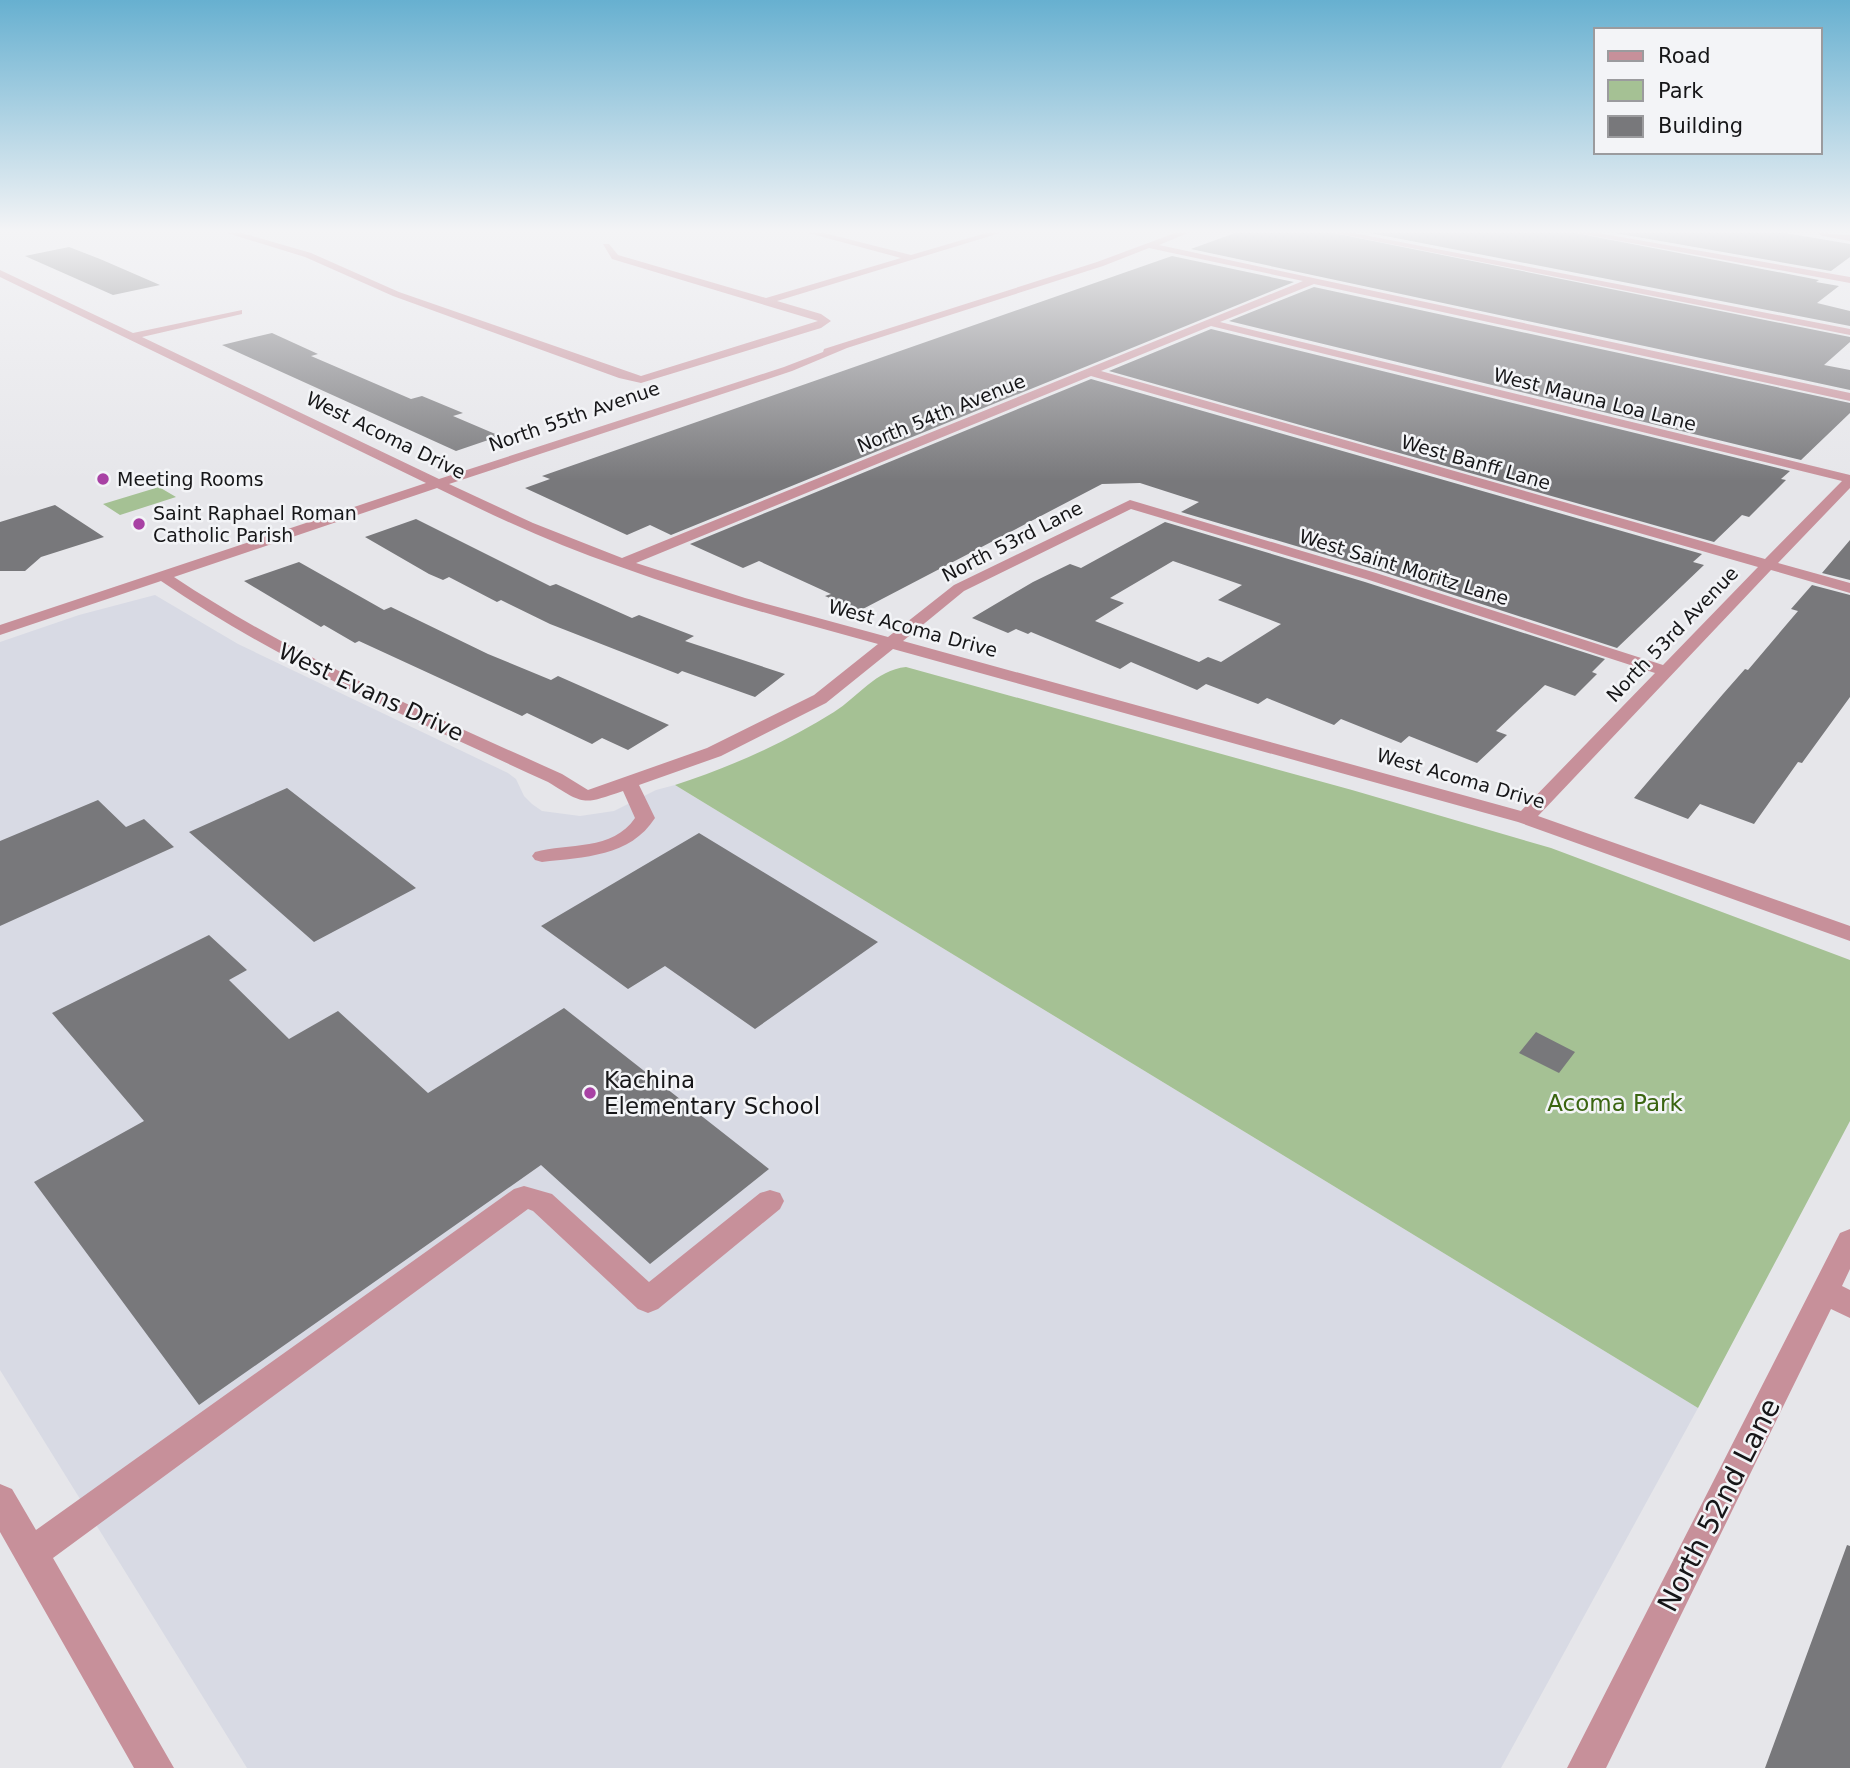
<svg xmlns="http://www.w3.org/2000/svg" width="1850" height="1768" viewBox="0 0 1850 1768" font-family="'DejaVu Sans',sans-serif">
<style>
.built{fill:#d8dae4}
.green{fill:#a5c194}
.building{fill:#78787b;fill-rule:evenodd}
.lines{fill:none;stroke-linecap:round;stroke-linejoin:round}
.minor{fill:#c7909a;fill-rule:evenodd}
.poi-dot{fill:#a841a4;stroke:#f3f4f7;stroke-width:2.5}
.labels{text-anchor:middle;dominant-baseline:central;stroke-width:5;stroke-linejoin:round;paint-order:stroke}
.far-street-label{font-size:19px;fill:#161618;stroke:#f3f4f7}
.far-poi-label{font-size:19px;fill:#161618;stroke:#f3f4f7;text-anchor:start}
.street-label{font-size:23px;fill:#161618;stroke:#f3f4f7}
.poi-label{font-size:23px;fill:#161618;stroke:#f3f4f7;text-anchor:start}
.park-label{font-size:23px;fill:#3a6510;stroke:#f3f4f7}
.near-street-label{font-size:28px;fill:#161618;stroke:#f3f4f7}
</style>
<rect width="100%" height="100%" fill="#e6e6ea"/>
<path class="built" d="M 155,595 L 238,644 L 508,773 L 516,779 L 524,796 L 532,804 L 542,811 L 580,816 L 614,811 L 656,790 L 675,785 L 1698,1408 L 1501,1768 L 247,1768 L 0,1370 L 0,642 L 79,615 Z"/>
<path class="green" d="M 159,487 L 176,497 L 120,515 L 103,504 Z
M 906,667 L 1352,790 L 1551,848 L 1850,960 L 1850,1121 L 1698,1408 L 675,785 C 730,767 785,743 834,712 C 858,697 876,670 906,667 Z"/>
<path class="building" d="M 1235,233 L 1333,233 L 1850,337 L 1850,342 L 1824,365 L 1850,370 L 1850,390 L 1191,249 Z
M 1370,233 L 1575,233 L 1819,280 L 1816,282 L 1839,286 L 1817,303 L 1850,311 L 1850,326 Z
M 1615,233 L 1785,233 L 1850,244 L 1850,257 L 1831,271 Z
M 69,247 L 100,259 L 160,285 L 113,295 L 25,256 Z
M 1172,256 L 1294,282 L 671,535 L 650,525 L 627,535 L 525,488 L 550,479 L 542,476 Z
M 1314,287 L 1850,403 L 1850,413 L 1801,460 L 1229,321 Z
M 1211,329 L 1790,471 L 1781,479 L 1786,480 L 1749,517 L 1742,515 L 1714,542 L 1109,371 Z
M 272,333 L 318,354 L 311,356 L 411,399 L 422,396 L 463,413 L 453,416 L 500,436 L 456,451 L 222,345 Z
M 1091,379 L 1702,554 L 1693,562 L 1704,565 L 1617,648 L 1377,570 L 1181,512 L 1199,502 L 1140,483 L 1102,484 L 859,611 L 825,596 L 831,594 L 759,561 L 743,568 L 690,544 Z
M 55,505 L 104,537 L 41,557 L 25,571 L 0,571 L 0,522 Z
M 416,519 L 550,586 L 556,584 L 632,618 L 639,615 L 694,636 L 685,641 L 785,674 L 755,697 L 682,671 L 678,674 L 550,624 L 501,600 L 497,602 L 449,577 L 443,580 L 429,574 L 365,537 Z
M 1165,522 L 1365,582 L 1605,659 L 1592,672 L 1597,674 L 1575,696 L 1545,685 L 1496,731 L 1507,735 L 1477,763 L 1409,736 L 1401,743 L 1341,719 L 1334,725 L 1267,698 L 1258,704 L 1206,684 L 1197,690 L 1131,662 L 1120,669 L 1031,632 L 1028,634 L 1016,629 L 1008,633 L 972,618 L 1033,582 L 1070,564 L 1081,568 ZM 1173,561 L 1242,585 L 1218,600 L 1281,624 L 1221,662 L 1208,657 L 1199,662 L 1095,621 L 1124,603 L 1110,598 Z
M 1850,540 L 1850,580 L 1822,573 Z
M 299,562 L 384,610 L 391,607 L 488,654 L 551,680 L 558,676 L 669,725 L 628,750 L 602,738 L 592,744 L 527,713 L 522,716 L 359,641 L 355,643 L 324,625 L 321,627 L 244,581 Z
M 1812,585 L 1850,595 L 1850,697 L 1802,763 L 1798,762 L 1754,824 L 1700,804 L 1688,819 L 1634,798 L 1723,694 L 1745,669 L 1748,670 L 1798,611 L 1791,609 Z
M 287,788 L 416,888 L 314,942 L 189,832 Z
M 98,800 L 126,827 L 144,819 L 174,847 L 0,926 L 0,841 Z
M 699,833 L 878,942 L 755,1029 L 665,966 L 628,989 L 541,926 Z
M 209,935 L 247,970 L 229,980 L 289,1039 L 338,1011 L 428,1093 L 564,1008 L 769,1169 L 650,1264 L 541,1165 L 199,1405 L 34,1182 L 144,1121 L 52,1013 Z
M 1536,1032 L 1575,1052 L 1559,1073 L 1519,1053 Z
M 1847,1545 L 1850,1546 L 1850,1768 L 1765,1768 Z"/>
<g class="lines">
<path class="minor" d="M 227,233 L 242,233 L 311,253 L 399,292 L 641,376 L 818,321 L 612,259 L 603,244 L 609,244 L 618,255 L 766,298 L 901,258 L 808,233 L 824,233 L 911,255 L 986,233 L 1000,233 L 777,301 L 821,314 L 831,321 L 821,328 L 641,383 L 619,378 L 393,296 L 305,257 Z
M 1175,233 L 1188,233 L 1159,245 L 1850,393 L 1850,401 L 1314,284 L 1220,322 L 1850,475 L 1850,488 L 1778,563 L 1850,583 L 1850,593 L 1771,570 L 1538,816 L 1850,926 L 1850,941 L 1518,822 L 893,649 L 826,703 L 721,756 L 639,785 L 655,818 C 630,857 584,857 542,862 L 535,860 L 532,856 L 535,852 C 568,843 613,851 635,818 L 623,791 C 582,805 585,805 548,782 C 416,721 282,664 161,581 L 0,635 L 0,625 L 426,483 L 0,277 L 0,270 L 133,333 L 242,310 L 242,314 L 142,337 L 439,479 L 784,367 L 823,352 L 824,349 L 1097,262 ZM 1149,248 L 1303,281 L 622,558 L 533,523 L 449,484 L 792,371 L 847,348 L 1103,266 ZM 1211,326 L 1842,481 L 1765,559 L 1101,371 ZM 1091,376 L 1758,567 L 1663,665 L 1376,573 L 1130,500 L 954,585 L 888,637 L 745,598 L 636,563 ZM 437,488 C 496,517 556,545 618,566 C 703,597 791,620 878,644 L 814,695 L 707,748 L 588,790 L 562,774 C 429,714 296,658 174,577 ZM 1131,509 L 1366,579 L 1655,673 L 1521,811 L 903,641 L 964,591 Z
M 1335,233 L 1354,233 L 1850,329 L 1850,335 Z
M 1577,233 L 1598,233 L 1850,277 L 1850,283 Z
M 1818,233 L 1850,235 L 1850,241 L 1822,236 Z
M 524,1186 L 552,1194 L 649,1282 L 760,1193 L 770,1190 L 780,1193 L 784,1201 L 780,1209 L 658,1309 L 648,1313 L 638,1309 L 533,1211 L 528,1209 L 53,1558 L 174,1768 L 134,1768 L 0,1532 L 0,1484 L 12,1489 L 36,1530 L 514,1189 Z
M 1850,1229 L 1850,1269 L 1842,1286 L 1850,1290 L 1850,1318 L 1831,1309 L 1606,1768 L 1567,1768 L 1840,1233 Z"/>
</g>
<linearGradient id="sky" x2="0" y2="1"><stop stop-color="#67b0d0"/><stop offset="0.48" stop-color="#f4f4f6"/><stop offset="1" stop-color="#f4f4f6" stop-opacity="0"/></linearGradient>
<rect width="1850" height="481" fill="url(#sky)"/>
<g class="poi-dot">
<circle cx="103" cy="479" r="7"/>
<circle cx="139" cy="524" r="7"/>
<circle cx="590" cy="1093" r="7"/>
</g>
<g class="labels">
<g class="far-street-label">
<text transform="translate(1595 399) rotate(14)">West Mauna Loa Lane</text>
<text transform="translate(941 413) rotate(-22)">North 54th Avenue</text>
<text transform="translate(574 416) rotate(-19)">North 55th Avenue</text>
<text transform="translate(386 435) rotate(26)">West Acoma Drive</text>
<text transform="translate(1476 462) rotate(16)">West Banff Lane</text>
<text transform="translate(1012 541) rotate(-27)">North 53rd Lane</text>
<text transform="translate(1404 567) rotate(17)">West Saint Moritz Lane</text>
<text transform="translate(913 628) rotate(15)">West Acoma Drive</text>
<text transform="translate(1672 634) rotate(-46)">North 53rd Avenue</text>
<text transform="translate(1461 778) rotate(16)">West Acoma Drive</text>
</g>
<g class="far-poi-label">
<text x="117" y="479">Meeting Rooms</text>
<text x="153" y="513">Saint Raphael Roman<tspan x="153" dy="22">Catholic Parish</tspan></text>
</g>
<g class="street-label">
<text transform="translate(371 692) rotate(25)">West Evans Drive</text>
</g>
<g class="poi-label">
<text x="604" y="1080">Kachina<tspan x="604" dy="26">Elementary School</tspan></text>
</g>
<g class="park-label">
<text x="1615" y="1103">Acoma Park</text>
</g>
<g class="near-street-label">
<text transform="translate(1719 1505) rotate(-63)">North 52nd Lane</text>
</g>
</g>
<rect x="1594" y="28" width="228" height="126" fill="#f3f4f7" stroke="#9b9b9e" stroke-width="2"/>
<rect x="1608" y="51" width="35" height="10" fill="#c7909a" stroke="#9b9b9e" stroke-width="2"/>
<text x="1658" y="63" font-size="21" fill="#161618">Road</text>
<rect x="1608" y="80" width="35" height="21" fill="#a5c194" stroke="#9b9b9e" stroke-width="2"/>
<text x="1658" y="98" font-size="21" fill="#161618">Park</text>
<rect x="1608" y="116" width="35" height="21" fill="#78787b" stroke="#9b9b9e" stroke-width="2"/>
<text x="1658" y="133" font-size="21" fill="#161618">Building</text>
</svg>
